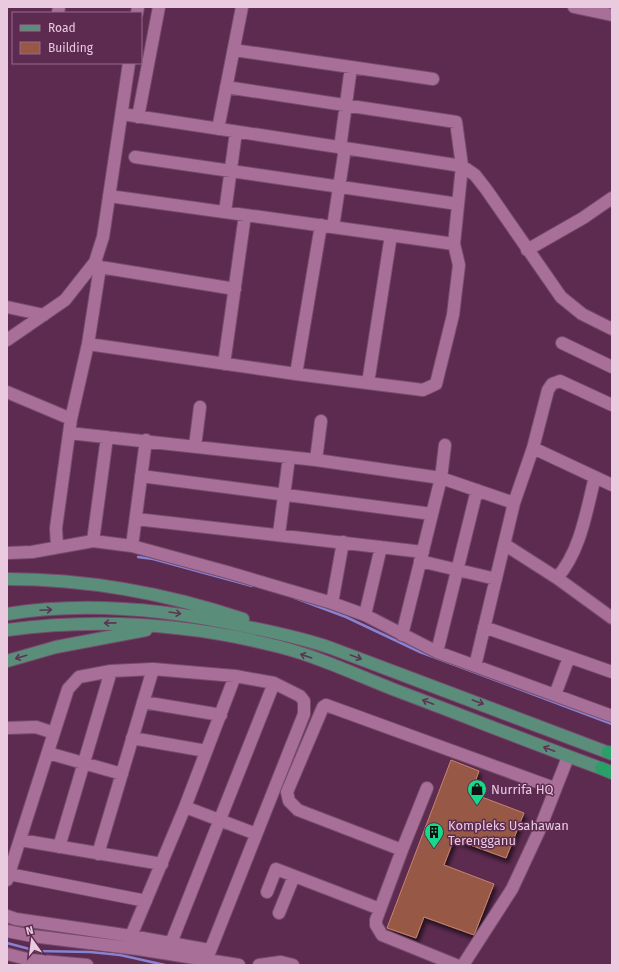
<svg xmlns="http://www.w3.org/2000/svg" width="619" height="972" viewBox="0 0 619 972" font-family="'Fira Sans',sans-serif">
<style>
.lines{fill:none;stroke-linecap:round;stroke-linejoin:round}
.stream{stroke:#8882d1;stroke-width:2.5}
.building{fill:#975845;stroke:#c7836f;filter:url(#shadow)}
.minor-casing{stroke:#764c6b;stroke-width:14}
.major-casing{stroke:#764c6b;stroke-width:14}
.highway-casing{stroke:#764c6b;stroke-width:14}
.minor{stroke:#a87098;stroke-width:12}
.major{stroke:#5b8d7b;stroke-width:12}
.highway{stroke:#28a068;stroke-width:12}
.oneway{stroke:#5d3554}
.labels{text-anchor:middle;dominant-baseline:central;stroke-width:3;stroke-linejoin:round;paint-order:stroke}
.poi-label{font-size:13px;fill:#e9cadf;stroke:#5d2b50;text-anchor:start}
</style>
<defs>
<filter id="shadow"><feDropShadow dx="2.5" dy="4.5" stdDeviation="2" flood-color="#0009"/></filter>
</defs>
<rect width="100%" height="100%" fill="#5d2b50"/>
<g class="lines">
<path class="stream" d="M 138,557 L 153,559 L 252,586
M 295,598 L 346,617 L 420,652 L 612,724
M 7,943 L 37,951 L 90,952 L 120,955 L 165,965"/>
</g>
<path class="building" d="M 451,760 L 479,771 L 471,793 L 524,813 L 506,858 L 454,839 L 444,865 L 494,884 L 474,935 L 424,917 L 416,938 L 387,928 Z"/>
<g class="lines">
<g class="minor-casing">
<path id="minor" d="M 574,7 L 612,15
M 58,13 L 59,7
M 137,13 L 138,7
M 234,50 L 433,79
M 122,114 L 462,166 L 475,175 L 486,189 L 561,297 L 582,314 L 612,329
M 138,117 L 159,7
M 218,129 L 242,7
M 340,148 L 351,67
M 135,157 L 458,204
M 109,196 L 454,244
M 225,212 L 236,132
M 333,227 L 345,148
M 527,250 L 583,218 L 612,198
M 95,262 L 100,267 L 235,289
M 7,307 L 44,315
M 7,340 L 65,300 L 95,262 L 103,237 L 129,63
M 562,343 L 612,367
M 88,344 L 296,374 L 423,390 L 436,384 L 453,315 L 459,265 L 454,244 L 462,166 L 456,122 L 226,87
M 224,364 L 245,215
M 296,374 L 321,225
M 368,383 L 391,235
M 7,392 L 71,419
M 69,433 L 316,460 L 441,478 L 514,503
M 195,446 L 200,407
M 533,448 L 612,485
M 316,460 L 321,421
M 141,476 L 432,514
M 136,519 L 423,552
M 279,534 L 289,457
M 93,541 L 107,437
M 504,544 L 557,578 L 612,618
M 132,546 L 146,440
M 57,547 L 56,528 L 71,419 L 88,344 L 100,267
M 7,553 L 32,552 L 93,541 L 132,546 L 227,572 L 332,603 L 365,615 L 437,652 L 612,716
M 420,561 L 496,579
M 557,578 C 581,550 586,512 595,477
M 332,603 L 343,542
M 365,615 L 381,547
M 484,627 L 612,672
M 402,635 L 441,478 L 445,445
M 437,652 L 477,490
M 475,666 L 514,503 L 533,448 L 548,390 L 552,384 L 560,381 L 612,405
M 555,695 L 569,657
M 143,702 L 221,715
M 7,728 L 36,727 L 54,733
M 132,738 L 206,751
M 48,753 L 122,774
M 185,807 L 256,834
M 20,840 L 162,864
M 59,847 L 111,671
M 402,850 L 427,788
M 98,854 L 153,669
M 9,874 L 146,901
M 7,880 L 68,689 L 79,677 L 111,671 L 153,669 L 235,676 L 274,683 L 300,696 L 304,701 L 304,714 L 206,961
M 267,892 L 276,869 L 380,909
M 279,913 L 294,876
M 7,916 L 16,919 L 131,936 L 209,950
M 7,931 L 32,936 L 138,949 L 239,965
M 131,936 L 185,807 L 235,676
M 171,943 L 274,683
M 7,954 L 31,960 L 87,965
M 259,965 L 281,962 L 293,965
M 456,965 L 382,935 L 376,925 L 376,920 L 402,850 L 298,810 L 289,801 L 287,792 L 323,707 L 326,705 L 554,788
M 463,965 L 512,889 L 539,831 L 568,757"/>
</g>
<g class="major-casing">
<path id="major" d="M 7,579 C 87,579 168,594 243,619
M 7,614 C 86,601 165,609 243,626 C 273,632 302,638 331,648 L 612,754
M 7,630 C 98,618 191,624 280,647 C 319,657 357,675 395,690 C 467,717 539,746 611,772
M 7,661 L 56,647 L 146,630"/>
</g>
<g class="highway-casing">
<path id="highway" d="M 608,752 L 612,753
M 601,768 L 612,773"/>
</g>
<use href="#minor" class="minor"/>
<use href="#major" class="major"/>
<use href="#highway" class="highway"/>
</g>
<defs><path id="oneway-shaft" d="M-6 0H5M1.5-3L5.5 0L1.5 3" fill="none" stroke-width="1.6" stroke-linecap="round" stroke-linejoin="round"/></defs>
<g class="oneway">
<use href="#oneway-shaft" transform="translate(46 610) rotate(-3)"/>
<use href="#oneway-shaft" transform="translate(175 613) rotate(9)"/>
<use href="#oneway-shaft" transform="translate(110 623) rotate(179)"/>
<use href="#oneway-shaft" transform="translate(306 656) rotate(-161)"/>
<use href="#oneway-shaft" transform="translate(21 657) rotate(164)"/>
<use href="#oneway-shaft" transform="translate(356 657) rotate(20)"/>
<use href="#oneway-shaft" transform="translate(428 702) rotate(-159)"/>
<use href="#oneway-shaft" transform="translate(478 702) rotate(20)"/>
<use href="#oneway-shaft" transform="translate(549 749) rotate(-159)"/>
</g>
<defs>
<g id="shop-pin" transform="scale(1)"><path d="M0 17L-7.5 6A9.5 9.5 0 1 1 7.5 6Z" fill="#16d989" stroke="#5d2b50"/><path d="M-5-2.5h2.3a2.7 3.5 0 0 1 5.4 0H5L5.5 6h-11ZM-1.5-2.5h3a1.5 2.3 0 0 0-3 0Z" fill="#111"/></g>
<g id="building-pin" transform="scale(1)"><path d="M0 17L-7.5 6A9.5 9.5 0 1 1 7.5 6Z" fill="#16d989" stroke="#5d2b50"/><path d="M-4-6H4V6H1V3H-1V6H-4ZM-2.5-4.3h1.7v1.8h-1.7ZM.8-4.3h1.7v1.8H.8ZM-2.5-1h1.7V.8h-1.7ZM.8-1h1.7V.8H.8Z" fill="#111"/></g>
</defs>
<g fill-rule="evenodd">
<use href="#shop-pin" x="477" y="789"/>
<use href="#building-pin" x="434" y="832"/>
</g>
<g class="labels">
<g class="poi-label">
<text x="491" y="789">Nurrifa HQ</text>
<text x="448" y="825">Kompleks Usahawan<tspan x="448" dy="15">Terengganu</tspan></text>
</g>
</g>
<rect width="619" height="972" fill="none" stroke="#e9cadf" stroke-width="16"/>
<rect x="12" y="12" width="130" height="52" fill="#5d2b50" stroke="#956b89"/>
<rect x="20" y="25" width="20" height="6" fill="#5b8d7b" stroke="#956b89"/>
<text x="48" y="32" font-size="12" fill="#e9cadf">Road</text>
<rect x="20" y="42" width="20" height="12" fill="#975845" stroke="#956b89"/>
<text x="48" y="52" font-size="12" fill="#e9cadf">Building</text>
<g transform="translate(32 940) rotate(346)" stroke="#5d2b50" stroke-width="3" paint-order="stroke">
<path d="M0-3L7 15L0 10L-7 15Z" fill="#e9cadf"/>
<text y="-6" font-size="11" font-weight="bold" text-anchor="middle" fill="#e9cadf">N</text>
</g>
</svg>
